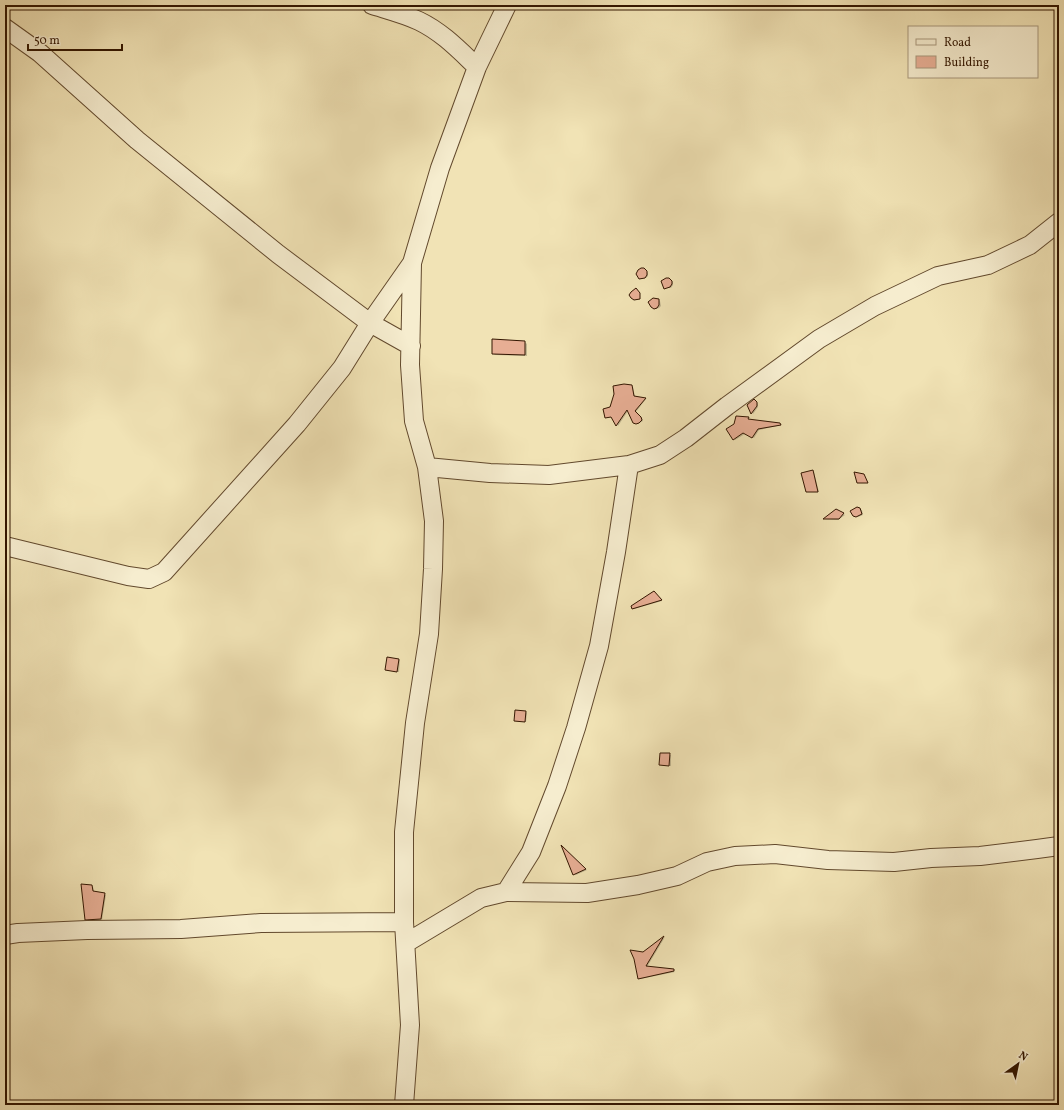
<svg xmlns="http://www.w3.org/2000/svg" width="1064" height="1110" viewBox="0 0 1064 1110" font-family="Vollkorn,serif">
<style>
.shadow{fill:#0003}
.building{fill:#e7ae94;stroke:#331600}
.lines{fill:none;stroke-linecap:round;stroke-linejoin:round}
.minor-casing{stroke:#62492d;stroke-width:20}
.minor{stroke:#f6edcf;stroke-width:18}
</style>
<rect width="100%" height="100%" fill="#f1e3b5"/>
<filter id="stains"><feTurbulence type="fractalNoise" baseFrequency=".005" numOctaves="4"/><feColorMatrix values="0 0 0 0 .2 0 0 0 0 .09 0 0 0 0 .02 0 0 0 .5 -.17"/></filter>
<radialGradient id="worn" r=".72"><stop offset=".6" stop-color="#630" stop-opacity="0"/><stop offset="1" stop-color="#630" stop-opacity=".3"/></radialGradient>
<path class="shadow" d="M 646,270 L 648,273 L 648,276 L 646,278 L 640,278 Z
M 671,280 L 673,282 L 673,285 L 671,288 L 665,288 Z
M 659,300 L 660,301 L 661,306 L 659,308 L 656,309 L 651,307 Z
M 525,342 L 527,344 L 527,356 L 495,355 L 493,353 Z
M 632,386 L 633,387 L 635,397 L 646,399 L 636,412 L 642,418 L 643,421 L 638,424 L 633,422 L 628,411 L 618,426 L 613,417 L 606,417 L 611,408 Z
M 756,401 L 758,404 L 758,407 L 753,414 L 748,405 Z
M 748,418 L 748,420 L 780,424 L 782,425 L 759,430 L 754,438 L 745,434 L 735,440 L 734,439 Z
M 812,471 L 814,472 L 819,492 L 808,492 Z
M 857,508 L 862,510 L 863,515 L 858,517 L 854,515 Z
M 836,510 L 845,515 L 838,520 L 824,519 Z
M 655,593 L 662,601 L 634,609 L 632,608 Z
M 399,660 L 400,660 L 399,672 L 386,670 Z
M 526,712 L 527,713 L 526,722 L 515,721 Z
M 660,754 L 671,755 L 671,766 L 660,765 Z
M 563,847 L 587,870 L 576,875 L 574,874 Z
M 92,886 L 93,887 L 94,892 L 106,895 L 102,920 L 88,920 Z
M 665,937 L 647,967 L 673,970 L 675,972 L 640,979 L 639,978 L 643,953 Z"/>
<path class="building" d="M 641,268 L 644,268 L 647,271 L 647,275 L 645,278 L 639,279 L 636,274 L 638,270 Z
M 666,278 L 669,278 L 672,281 L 672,284 L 670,287 L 664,289 L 661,281 Z
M 636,288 L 640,293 L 640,299 L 634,300 L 631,298 L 629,295 L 631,292 Z
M 653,298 L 659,299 L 659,305 L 657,308 L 654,309 L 651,307 L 648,302 Z
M 492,339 L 525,341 L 525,355 L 492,354 Z
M 624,384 L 632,385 L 634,396 L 646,398 L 635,411 L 641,417 L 642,420 L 639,423 L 636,424 L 633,423 L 627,410 L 616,426 L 611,417 L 605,418 L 603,409 L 610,407 L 614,394 L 613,386 Z
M 754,399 L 757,402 L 757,406 L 751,414 L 747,405 Z
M 736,416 L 749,417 L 748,419 L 780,423 L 781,425 L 758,429 L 752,438 L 743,433 L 733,440 L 726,429 L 734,424 Z
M 813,470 L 818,492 L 806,492 L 801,473 Z
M 854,472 L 864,474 L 868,483 L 857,483 Z
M 857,507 L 860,508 L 862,514 L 856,517 L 853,516 L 850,511 Z
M 836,509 L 844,513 L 839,519 L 823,519 Z
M 654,591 L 662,600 L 632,609 L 631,606 Z
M 387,657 L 399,659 L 397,672 L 385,670 Z
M 515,710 L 526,711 L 525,722 L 514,721 Z
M 660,753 L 670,753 L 669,766 L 659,765 Z
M 561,845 L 586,869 L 573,875 Z
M 81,884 L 92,885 L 93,891 L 105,893 L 101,919 L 85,920 Z
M 664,936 L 646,966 L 674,969 L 674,971 L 638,979 L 634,959 L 630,950 L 643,952 Z"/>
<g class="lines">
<g class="minor-casing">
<path id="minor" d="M 372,5 C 388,10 404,14 419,21 C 442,32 459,50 477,67
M 5,28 L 40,53 L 137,140 L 278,254 L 370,323 L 411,346
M 427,467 L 490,473 L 549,475 L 629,465 L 660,455 L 686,438 L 727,406 L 819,339 L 875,306 L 938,276 L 988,265 L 1030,245 L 1059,222
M 5,546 L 128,576 L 149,579 L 164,572 L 297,424 L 342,368 L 370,323 L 412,263
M 506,892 L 531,852 L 557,786 L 576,728 L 599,646 L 616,552 L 629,465
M 5,935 L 18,933 L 87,930 L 181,929 L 261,923 L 404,922
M 406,943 L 481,898 L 506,892 L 587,893 L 638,885 L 677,876 L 707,862 L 735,856 L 775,854 L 828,860 L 894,862 L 931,858 L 980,856 L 1037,849 L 1059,846
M 404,1105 L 410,1025 L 404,922 L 404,832 L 415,723 L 429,634 L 433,569 L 434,521 L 427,467 L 414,421 L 410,365 L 412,263 L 440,168 L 477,67 L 507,5"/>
</g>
<use href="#minor" class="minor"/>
</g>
<rect width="1064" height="1110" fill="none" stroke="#f1e3b5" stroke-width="20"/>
<rect x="6" y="6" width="1052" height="1098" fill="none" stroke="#331600" stroke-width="2"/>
<rect x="10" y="10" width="1044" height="1090" fill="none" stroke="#331600"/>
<rect x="908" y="26" width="130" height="52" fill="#f6edcf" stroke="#a8977c"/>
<rect x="916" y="39" width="20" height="6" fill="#f6edcf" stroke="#a8977c"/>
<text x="944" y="46" font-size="12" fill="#331600">Road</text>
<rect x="916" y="56" width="20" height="12" fill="#e7ae94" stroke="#a8977c"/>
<text x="944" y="66" font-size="12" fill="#331600">Building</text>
<g transform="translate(1018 1064) rotate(33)" stroke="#f6edcf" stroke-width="3" paint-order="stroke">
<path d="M0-3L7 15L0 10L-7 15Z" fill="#331600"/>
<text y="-6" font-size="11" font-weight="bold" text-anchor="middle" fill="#331600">N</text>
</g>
<path d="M28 44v6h94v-6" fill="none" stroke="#331600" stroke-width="2"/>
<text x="34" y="44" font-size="12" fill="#331600" stroke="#f6edcf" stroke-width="3" paint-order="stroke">50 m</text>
<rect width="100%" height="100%" filter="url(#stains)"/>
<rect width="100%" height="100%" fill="url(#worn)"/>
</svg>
